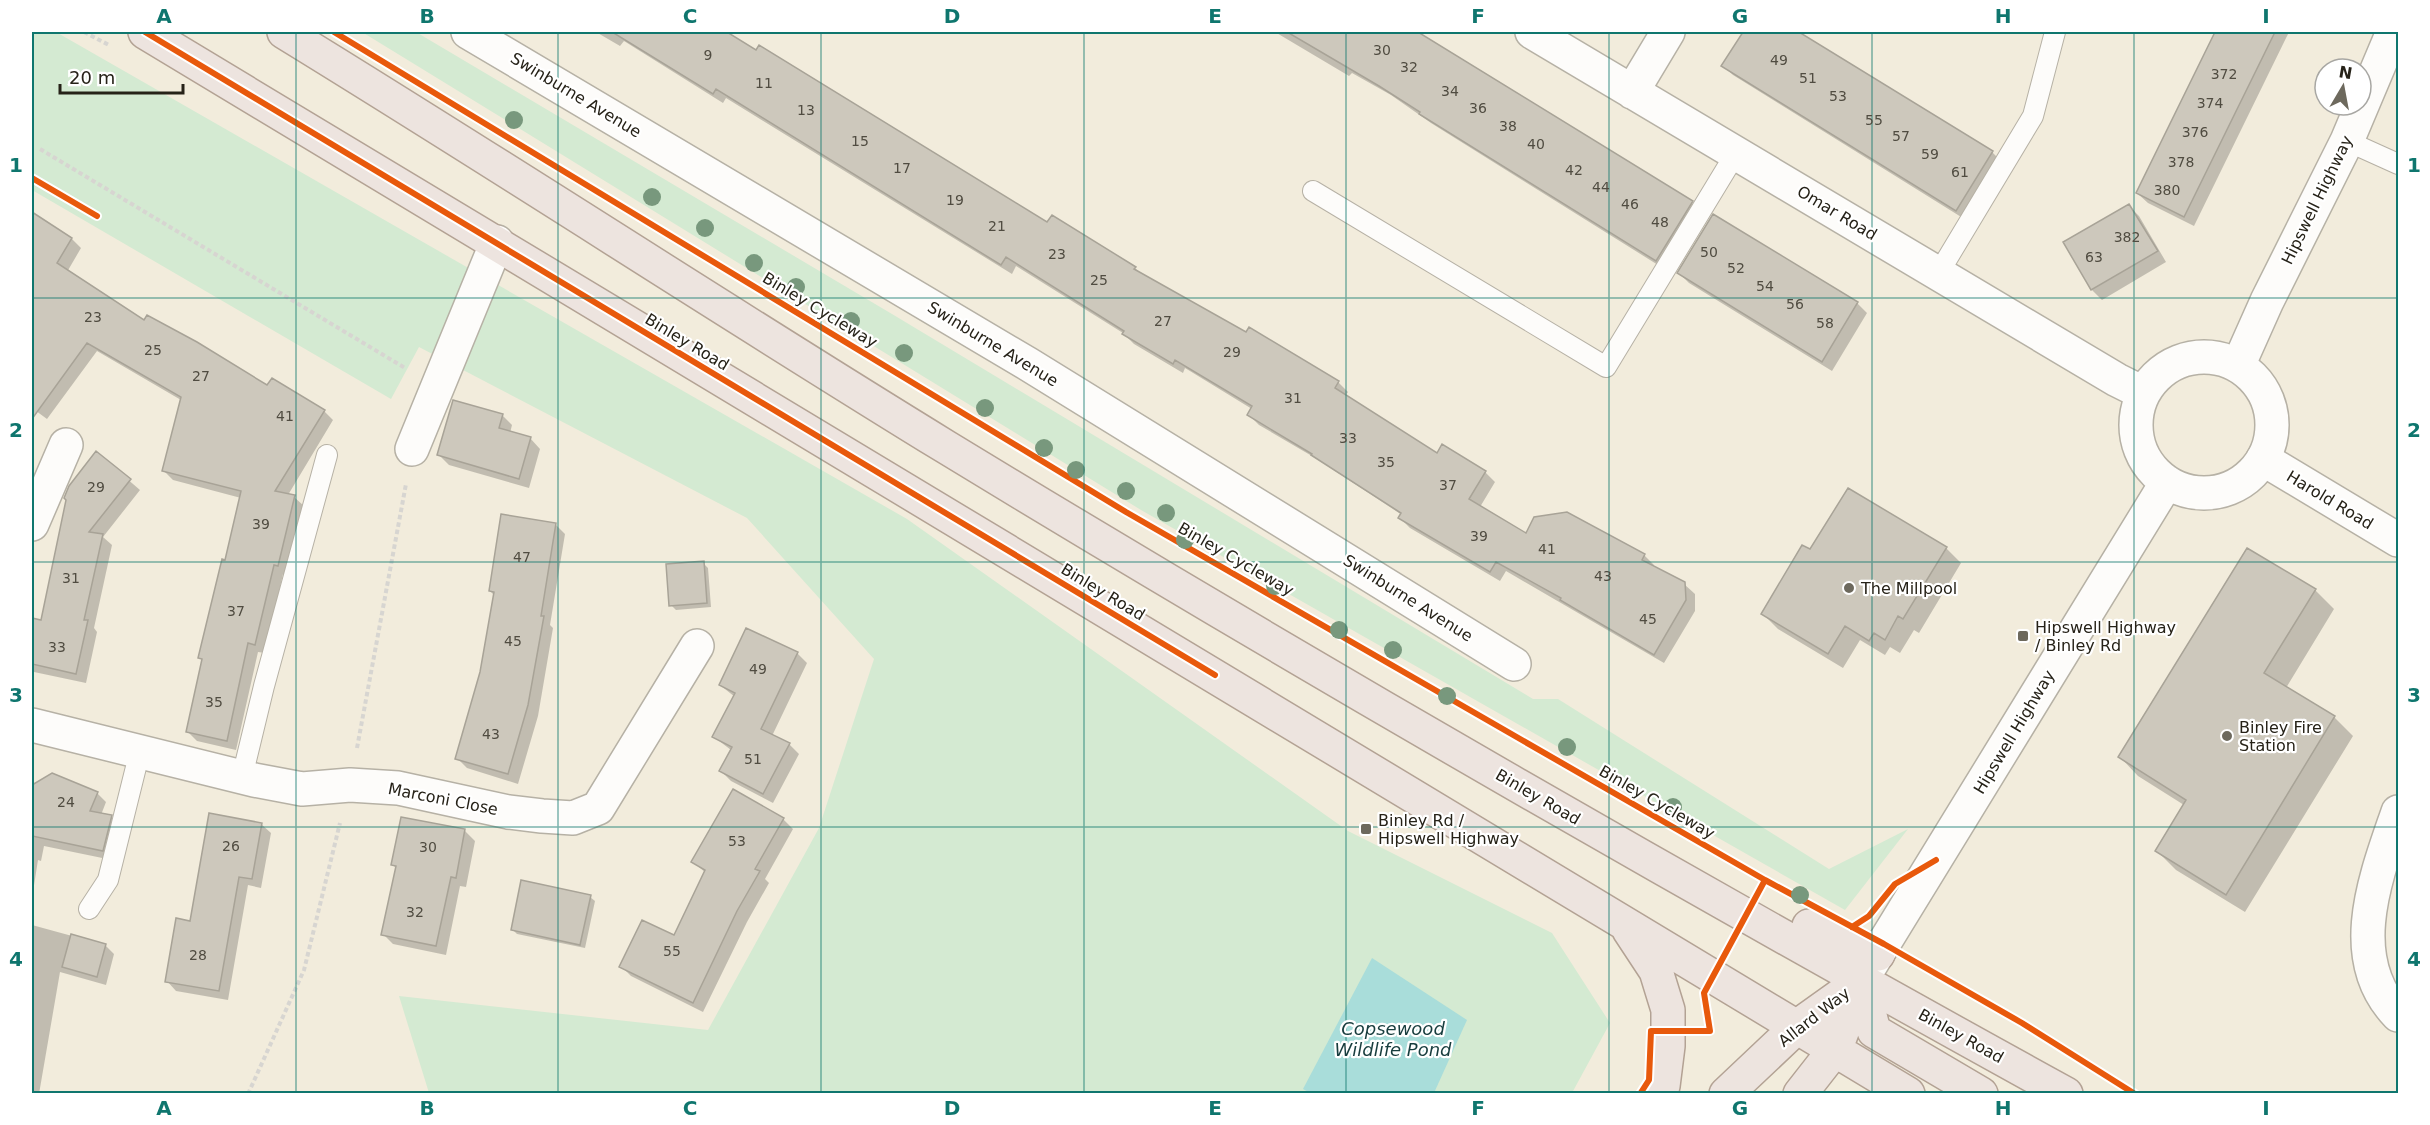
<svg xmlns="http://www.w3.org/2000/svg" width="2430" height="1125" viewBox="0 0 2430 1125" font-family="'DejaVu Sans',sans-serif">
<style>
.green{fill:#d4ead2}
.water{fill:#a9ddda}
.shadow{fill:#0003}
.building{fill:#cdc8bc;stroke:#a8a397;stroke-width:1.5}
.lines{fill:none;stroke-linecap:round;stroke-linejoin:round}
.service-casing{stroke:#b6b1a5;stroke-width:22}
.minor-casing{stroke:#b6b1a5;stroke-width:36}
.tertiary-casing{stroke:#b6b1a5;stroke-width:36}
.primary-casing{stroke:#b3a294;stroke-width:36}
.path{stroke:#d7d5d1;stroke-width:4;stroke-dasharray:4.5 3;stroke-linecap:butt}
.service{stroke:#fdfcfa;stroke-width:20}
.minor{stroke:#fdfcfa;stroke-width:33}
.tertiary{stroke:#fdfcfa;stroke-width:33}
.primary{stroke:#ede4df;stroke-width:33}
.cycleway-casing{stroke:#fff;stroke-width:10}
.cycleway{stroke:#e8590c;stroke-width:6}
.tree{fill:#78987d}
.grid{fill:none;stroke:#0f766e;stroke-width:1.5;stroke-opacity:0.55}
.poi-dot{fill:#6d695d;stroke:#fff;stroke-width:2}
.labels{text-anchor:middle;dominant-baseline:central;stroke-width:4.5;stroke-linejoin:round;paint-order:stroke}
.number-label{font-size:14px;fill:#504c41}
.street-label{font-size:16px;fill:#262218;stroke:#fff}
.poi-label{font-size:16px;fill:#262218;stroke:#fff;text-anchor:start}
.water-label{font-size:18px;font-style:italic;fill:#173d3e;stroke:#fff}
.neatline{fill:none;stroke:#0f766e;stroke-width:2}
.grid-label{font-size:20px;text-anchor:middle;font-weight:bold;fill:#0f766e}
</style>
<rect width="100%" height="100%" fill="#f2ecdc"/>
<path class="green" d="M 32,32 L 56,32 L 907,519 L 1348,831 L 1552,933 L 1610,1023 L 1572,1093 L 429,1093 L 399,996 L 708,1030 L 819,828 L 874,659 L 747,518 L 419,347 L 391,399 L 32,190 Z
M 362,32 L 416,32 L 892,314 L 1533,699 L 1558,699 L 1829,869 L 1908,829 L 1845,910 L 1141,510 Z"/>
<path class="water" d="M 1372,958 L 1467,1020 L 1434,1093 L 1312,1094 L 1303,1089 Z"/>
<path class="shadow" d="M 596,32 L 724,32 L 1048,224 L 1135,268 L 1142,275 L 1246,334 L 1338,382 L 1348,392 L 1345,396 L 1437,455 L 1485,472 L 1495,482 L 1480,507 L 1526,535 L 1644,555 L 1654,565 L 1653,567 L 1684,584 L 1695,594 L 1695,611 L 1664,663 L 1506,571 L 1500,581 L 1410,528 L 1400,518 L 1402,515 L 1317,459 L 1259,425 L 1249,415 L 1252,409 L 1185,368 L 1183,373 L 1134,344 L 1123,333 L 1016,266 L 1012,274 L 726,98 L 723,103 L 624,41 L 620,46 Z
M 1275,32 L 1410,32 L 1692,203 L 1702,213 L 1666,270 L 1431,123 L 1391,95 L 1352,73 L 1349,76 Z
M 1744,32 L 1795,32 L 1992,152 L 2002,162 L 1966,220 L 1733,75 L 1723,65 Z
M 2216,32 L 2289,32 L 2194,226 L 2148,203 L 2137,193 Z
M 2129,206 L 2139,216 L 2166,262 L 2102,300 L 2092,290 L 2065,243 Z
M 32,214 L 72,239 L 81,248 L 67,272 L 145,322 L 268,387 L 324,411 L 333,420 L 288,495 L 294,497 L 304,506 L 287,575 L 283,574 L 265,653 L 258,652 L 236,750 L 197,741 L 188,732 L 203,661 L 200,658 L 241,498 L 173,480 L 163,470 L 181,400 L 97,351 L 47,419 L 32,408 L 32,361 L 58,324 L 32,308 Z
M 1714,216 L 1857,303 L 1867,313 L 1832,371 L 1689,283 L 1679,273 Z
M 502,415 L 512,425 L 510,433 L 530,438 L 540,449 L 529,488 L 449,465 L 439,455 Z
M 97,453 L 140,490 L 103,537 L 112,545 L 94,628 L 97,632 L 86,683 L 34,672 L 32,670 L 32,628 L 33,620 L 42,622 Z
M 555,524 L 565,534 L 550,625 L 553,628 L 538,716 L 518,784 L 467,768 L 457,758 L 482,672 L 495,596 L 490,591 Z
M 1946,548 L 1961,563 L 1919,633 L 1914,630 L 1900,653 L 1890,647 L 1885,655 L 1860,640 L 1843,668 L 1778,629 L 1763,614 L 1811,552 Z
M 703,563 L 708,568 L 711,607 L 676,610 L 671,605 Z
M 2315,590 L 2334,609 L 2286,688 L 2334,717 L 2353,736 L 2245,912 L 2176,870 L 2157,851 L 2184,805 L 2138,776 L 2120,757 Z
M 747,630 L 797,653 L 807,663 L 772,736 L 789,744 L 799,754 L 773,803 L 731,781 L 721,771 L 731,750 L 714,737 L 735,697 L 720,685 Z
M 52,775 L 97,793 L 106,802 L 101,815 L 111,817 L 120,826 L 112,860 L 44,846 L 41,861 L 38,860 L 32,898 L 32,786 Z
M 783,819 L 793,829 L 765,879 L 769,883 L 747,922 L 703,1012 L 631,976 L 621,966 L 675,937 L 706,873 L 693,862 Z
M 261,824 L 271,833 L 261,888 L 248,885 L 228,1000 L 176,991 L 167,981 L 192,923 Z
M 465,831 L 475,841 L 466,887 L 460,886 L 446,955 L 393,944 L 383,934 L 397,869 L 393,865 Z
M 590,897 L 595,901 L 585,948 L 517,934 L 512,929 Z
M 32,925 L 105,945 L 114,954 L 106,985 L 60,972 L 39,1094 L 32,1094 Z"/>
<path class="building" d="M 612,32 L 727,32 L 756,50 L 759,45 L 1047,222 L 1052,215 L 1136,267 L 1134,269 L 1246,332 L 1249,327 L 1339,381 L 1335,388 L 1437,453 L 1442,444 L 1486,471 L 1469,499 L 1526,533 L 1534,517 L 1567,512 L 1645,554 L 1642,560 L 1685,582 L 1686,600 L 1654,655 L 1560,600 L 1561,598 L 1496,562 L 1490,572 L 1398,518 L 1401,513 L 1311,455 L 1312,454 L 1247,415 L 1252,406 L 1175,360 L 1173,364 L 1122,334 L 1124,331 L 1006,257 L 1001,265 L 716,89 L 713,94 Z
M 1287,32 L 1418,32 L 1693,201 L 1656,261 L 1419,114 L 1420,112 L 1379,86 Z
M 1743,32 L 1799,32 L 1993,151 L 1956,211 L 1721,66 Z
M 2215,32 L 2275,32 L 2184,217 L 2136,193 Z
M 2129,204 L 2158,251 L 2091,290 L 2063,242 Z
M 32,212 L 72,238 L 57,263 L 144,320 L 147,315 L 197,342 L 267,385 L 272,378 L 325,410 L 275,491 L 295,495 L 278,566 L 274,565 L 255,645 L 248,643 L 227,741 L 186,732 L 202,659 L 198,658 L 222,559 L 225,560 L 241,491 L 162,471 L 181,397 L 87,343 L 32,419 Z
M 1713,214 L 1858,302 L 1822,362 L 1677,273 Z
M 453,400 L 503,414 L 499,428 L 531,437 L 519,479 L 437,455 Z
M 96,451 L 131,479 L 89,532 L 103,534 L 84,620 L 88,620 L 76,674 L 32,664 L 32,618 L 41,620 L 66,500 L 64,498 L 69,486 Z
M 1848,488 L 1947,547 L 1903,619 L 1898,616 L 1885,640 L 1874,633 L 1869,641 L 1845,626 L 1828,654 L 1761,614 L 1802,545 L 1810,549 Z
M 501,514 L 556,523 L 541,616 L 544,616 L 528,705 L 508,774 L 455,759 L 480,672 L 494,592 L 489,591 Z
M 2247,548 L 2316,589 L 2264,673 L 2335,716 L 2226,895 L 2155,851 L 2186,800 L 2118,757 Z
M 704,561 L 707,603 L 669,606 L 666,564 Z
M 746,628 L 798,652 L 761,729 L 790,743 L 763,794 L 719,771 L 732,747 L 712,737 L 735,693 L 719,685 Z
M 52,773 L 98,792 L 90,811 L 112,815 L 103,851 L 32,836 L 32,785 Z
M 733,789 L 784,818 L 755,869 L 760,871 L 737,911 L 693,1003 L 619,967 L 642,920 L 674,935 L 705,870 L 691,862 Z
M 209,813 L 262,823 L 252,879 L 239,877 L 219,991 L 165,982 L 176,918 L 190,921 Z
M 401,817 L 465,829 L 456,878 L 451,877 L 436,946 L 381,935 L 396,866 L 391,865 Z
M 521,880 L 591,895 L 580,945 L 511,930 Z
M 71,934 L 106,944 L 97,977 L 62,967 Z"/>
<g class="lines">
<g class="service-casing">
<path id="service" d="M 2347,141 L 2398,164
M 1313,191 L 1606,367 L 1736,153
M 1938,274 L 2033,116 L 2055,32
M 242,777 L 264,686 L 327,455
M 89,909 L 108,880 L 140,751"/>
</g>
<g class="minor-casing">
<path id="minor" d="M 468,32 L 1028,364 L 1514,664
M 1532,32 L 2117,380 L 2143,393
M 1632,92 L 1668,32
M 412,449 L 497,242
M 2263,459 L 2398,540
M 32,524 L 66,445
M 32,725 L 254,780 L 302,789 L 350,785 L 398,788 L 508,812 L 542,816 L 573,818 L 598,808 L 697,646
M 2398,812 C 2376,876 2343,958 2398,1015"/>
</g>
<g class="tertiary-casing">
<path id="tertiary" d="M2136 425a68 68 0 1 1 136 0a68 68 0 1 1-136 0Z
M 2238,366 L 2267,301 L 2347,141 L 2393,32
M 1862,979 L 2167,482"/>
</g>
<g class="primary-casing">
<path id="primary" d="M 145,32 L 1908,1094
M 284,32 C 506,168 724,311 946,447 C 1314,671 1688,886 2066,1094
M 1809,926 L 1843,946 L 1878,954
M 1629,930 L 1656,971 L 1668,1010 L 1668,1046 L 1663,1086 L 1658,1094
M 1861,981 L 1874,1031 L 1981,1094
M 1726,1094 L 1798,1026 L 1861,981
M 1800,1094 L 1836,1048 L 1861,981"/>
</g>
<path class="path" d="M 84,32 L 109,45
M 40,149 L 405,368
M 357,748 L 406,484
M 248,1094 L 304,970 L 340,823"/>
<use href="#service" class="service"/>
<use href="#minor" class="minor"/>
<use href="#tertiary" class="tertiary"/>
<use href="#primary" class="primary"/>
<g class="cycleway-casing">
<path id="cycleway" d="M 145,32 L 1215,675
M 334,32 L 1126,512 L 1765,880 L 1884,944 L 2022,1023 L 2135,1094
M 32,178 L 97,216
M 1852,927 L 1869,916 L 1895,884 L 1936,860
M 1640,1094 L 1649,1080 L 1651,1031 L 1710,1031 L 1704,993 L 1765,880"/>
</g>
<use href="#cycleway" class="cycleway"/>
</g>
<g class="tree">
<circle cx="514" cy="120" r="9"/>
<circle cx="652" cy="197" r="9"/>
<circle cx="705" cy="228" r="9"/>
<circle cx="754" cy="263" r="9"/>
<circle cx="796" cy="287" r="9"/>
<circle cx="851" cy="321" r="9"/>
<circle cx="904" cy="353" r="9"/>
<circle cx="985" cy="408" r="9"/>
<circle cx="1044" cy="448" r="9"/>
<circle cx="1076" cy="470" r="9"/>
<circle cx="1126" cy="491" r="9"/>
<circle cx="1166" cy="513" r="9"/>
<circle cx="1185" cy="540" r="9"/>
<circle cx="1275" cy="586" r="9"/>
<circle cx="1339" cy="630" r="9"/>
<circle cx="1393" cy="650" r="9"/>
<circle cx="1447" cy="696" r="9"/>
<circle cx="1567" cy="747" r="9"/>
<circle cx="1673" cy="807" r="9"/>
<circle cx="1800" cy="895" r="9"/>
</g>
<path class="grid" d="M 296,32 L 296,1094M 558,32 L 558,1094M 821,32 L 821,1094M 1084,32 L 1084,1094M 1346,32 L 1346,1094M 1609,32 L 1609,1094M 1872,32 L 1872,1094M 2134,32 L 2134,1094M 32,298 L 2398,298M 32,562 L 2398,562M 32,827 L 2398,827"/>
<g class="poi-dot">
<circle cx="1849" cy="588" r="6"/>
<rect x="2017" y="630" width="12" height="12" rx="3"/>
<circle cx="2227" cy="736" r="6"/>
<rect x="1360" y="823" width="12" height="12" rx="3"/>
</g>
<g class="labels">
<g class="number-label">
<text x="1382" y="50">30</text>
<text x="708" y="55">9</text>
<text x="1779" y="60">49</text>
<text x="1409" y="67">32</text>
<text x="2224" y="74">372</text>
<text x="1808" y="78">51</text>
<text x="764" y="83">11</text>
<text x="1450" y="91">34</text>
<text x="1838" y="96">53</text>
<text x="2210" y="103">374</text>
<text x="1478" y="108">36</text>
<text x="806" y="110">13</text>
<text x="1874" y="120">55</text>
<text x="1508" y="126">38</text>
<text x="2195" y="132">376</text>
<text x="1901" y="136">57</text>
<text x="860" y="141">15</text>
<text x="1536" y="144">40</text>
<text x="1930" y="154">59</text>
<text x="2181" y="162">378</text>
<text x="902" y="168">17</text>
<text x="1574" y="170">42</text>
<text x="1960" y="172">61</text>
<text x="1601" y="187">44</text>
<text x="2167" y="190">380</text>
<text x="955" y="200">19</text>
<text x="1630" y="204">46</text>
<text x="1660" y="222">48</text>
<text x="997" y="226">21</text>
<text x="2127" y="237">382</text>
<text x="1709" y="252">50</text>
<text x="1057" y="254">23</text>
<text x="2094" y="257">63</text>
<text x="1736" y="268">52</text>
<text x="1099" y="280">25</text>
<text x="1765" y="286">54</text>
<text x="1795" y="304">56</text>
<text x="93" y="317">23</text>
<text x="1163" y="321">27</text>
<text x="1825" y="323">58</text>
<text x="153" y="350">25</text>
<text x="1232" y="352">29</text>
<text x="201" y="376">27</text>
<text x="1293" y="398">31</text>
<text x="285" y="416">41</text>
<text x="1348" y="438">33</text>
<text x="1386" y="462">35</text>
<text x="1448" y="485">37</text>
<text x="96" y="487">29</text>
<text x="261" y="524">39</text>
<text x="1479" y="536">39</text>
<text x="1547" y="549">41</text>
<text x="522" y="557">47</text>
<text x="1603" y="576">43</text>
<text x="71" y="578">31</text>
<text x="236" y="611">37</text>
<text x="1648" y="619">45</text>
<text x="513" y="641">45</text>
<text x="57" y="647">33</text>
<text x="758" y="669">49</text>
<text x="214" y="702">35</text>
<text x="491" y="734">43</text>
<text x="753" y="759">51</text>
<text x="66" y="802">24</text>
<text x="737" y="841">53</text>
<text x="231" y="846">26</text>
<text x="428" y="847">30</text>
<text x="415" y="912">32</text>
<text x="672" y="951">55</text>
<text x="198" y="955">28</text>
</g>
<g class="street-label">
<text transform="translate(576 95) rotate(31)">Swinburne Avenue</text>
<text transform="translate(2317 200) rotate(-64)">Hipswell Highway</text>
<text transform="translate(1837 213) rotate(31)">Omar Road</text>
<text transform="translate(820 310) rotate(31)">Binley Cycleway</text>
<text transform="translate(687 342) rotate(31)">Binley Road</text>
<text transform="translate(993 344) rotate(31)">Swinburne Avenue</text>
<text transform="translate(2330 500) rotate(31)">Harold Road</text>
<text transform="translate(1236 559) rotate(30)">Binley Cycleway</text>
<text transform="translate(1103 592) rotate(31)">Binley Road</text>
<text transform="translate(1408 598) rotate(32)">Swinburne Avenue</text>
<text transform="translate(2014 732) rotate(-59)">Hipswell Highway</text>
<text transform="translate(1538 797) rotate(30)">Binley Road</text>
<text transform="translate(443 799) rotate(11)">Marconi Close</text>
<text transform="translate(1657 802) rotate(30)">Binley Cycleway</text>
<text transform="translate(1814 1017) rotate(-38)">Allard Way</text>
<text transform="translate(1961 1036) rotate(29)">Binley Road</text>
</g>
<g class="poi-label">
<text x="1861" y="588">The Millpool</text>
<text x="2035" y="627">Hipswell Highway<tspan x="2035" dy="18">/ Binley Rd</tspan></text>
<text x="2239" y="727">Binley Fire<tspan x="2239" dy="18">Station</tspan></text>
<text x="1378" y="820">Binley Rd /<tspan x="1378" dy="18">Hipswell Highway</tspan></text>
</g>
<g class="water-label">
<text x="1393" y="1028">Copsewood<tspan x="1393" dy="21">Wildlife Pond</tspan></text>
</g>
</g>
<rect width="2430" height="1125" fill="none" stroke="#ffffff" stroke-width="66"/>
<g transform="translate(2343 87) rotate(10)"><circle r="28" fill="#ffffff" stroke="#a8a7a3" stroke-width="1.5"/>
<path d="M0-4.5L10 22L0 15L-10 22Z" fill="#6d695d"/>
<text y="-9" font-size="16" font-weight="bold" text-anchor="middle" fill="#262218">N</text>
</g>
<path d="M60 84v9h123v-9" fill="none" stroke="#262218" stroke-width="3"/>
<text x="69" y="84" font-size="18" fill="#262218" stroke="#ffffff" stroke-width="4.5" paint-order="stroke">20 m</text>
<rect x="33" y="33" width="2364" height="1059" class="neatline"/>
<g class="grid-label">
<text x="164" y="23">A</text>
<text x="427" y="23">B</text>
<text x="690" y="23">C</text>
<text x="952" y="23">D</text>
<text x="1215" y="23">E</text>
<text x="1478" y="23">F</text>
<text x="1740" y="23">G</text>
<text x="2003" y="23">H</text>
<text x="2266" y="23">I</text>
<text x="16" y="172">1</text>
<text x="2414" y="172">1</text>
<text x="16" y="437">2</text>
<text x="2414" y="437">2</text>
<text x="16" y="702">3</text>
<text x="2414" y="702">3</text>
<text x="16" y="966">4</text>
<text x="2414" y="966">4</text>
<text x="164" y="1115">A</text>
<text x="427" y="1115">B</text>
<text x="690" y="1115">C</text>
<text x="952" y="1115">D</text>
<text x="1215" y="1115">E</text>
<text x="1478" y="1115">F</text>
<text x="1740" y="1115">G</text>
<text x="2003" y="1115">H</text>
<text x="2266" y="1115">I</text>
</g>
</svg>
